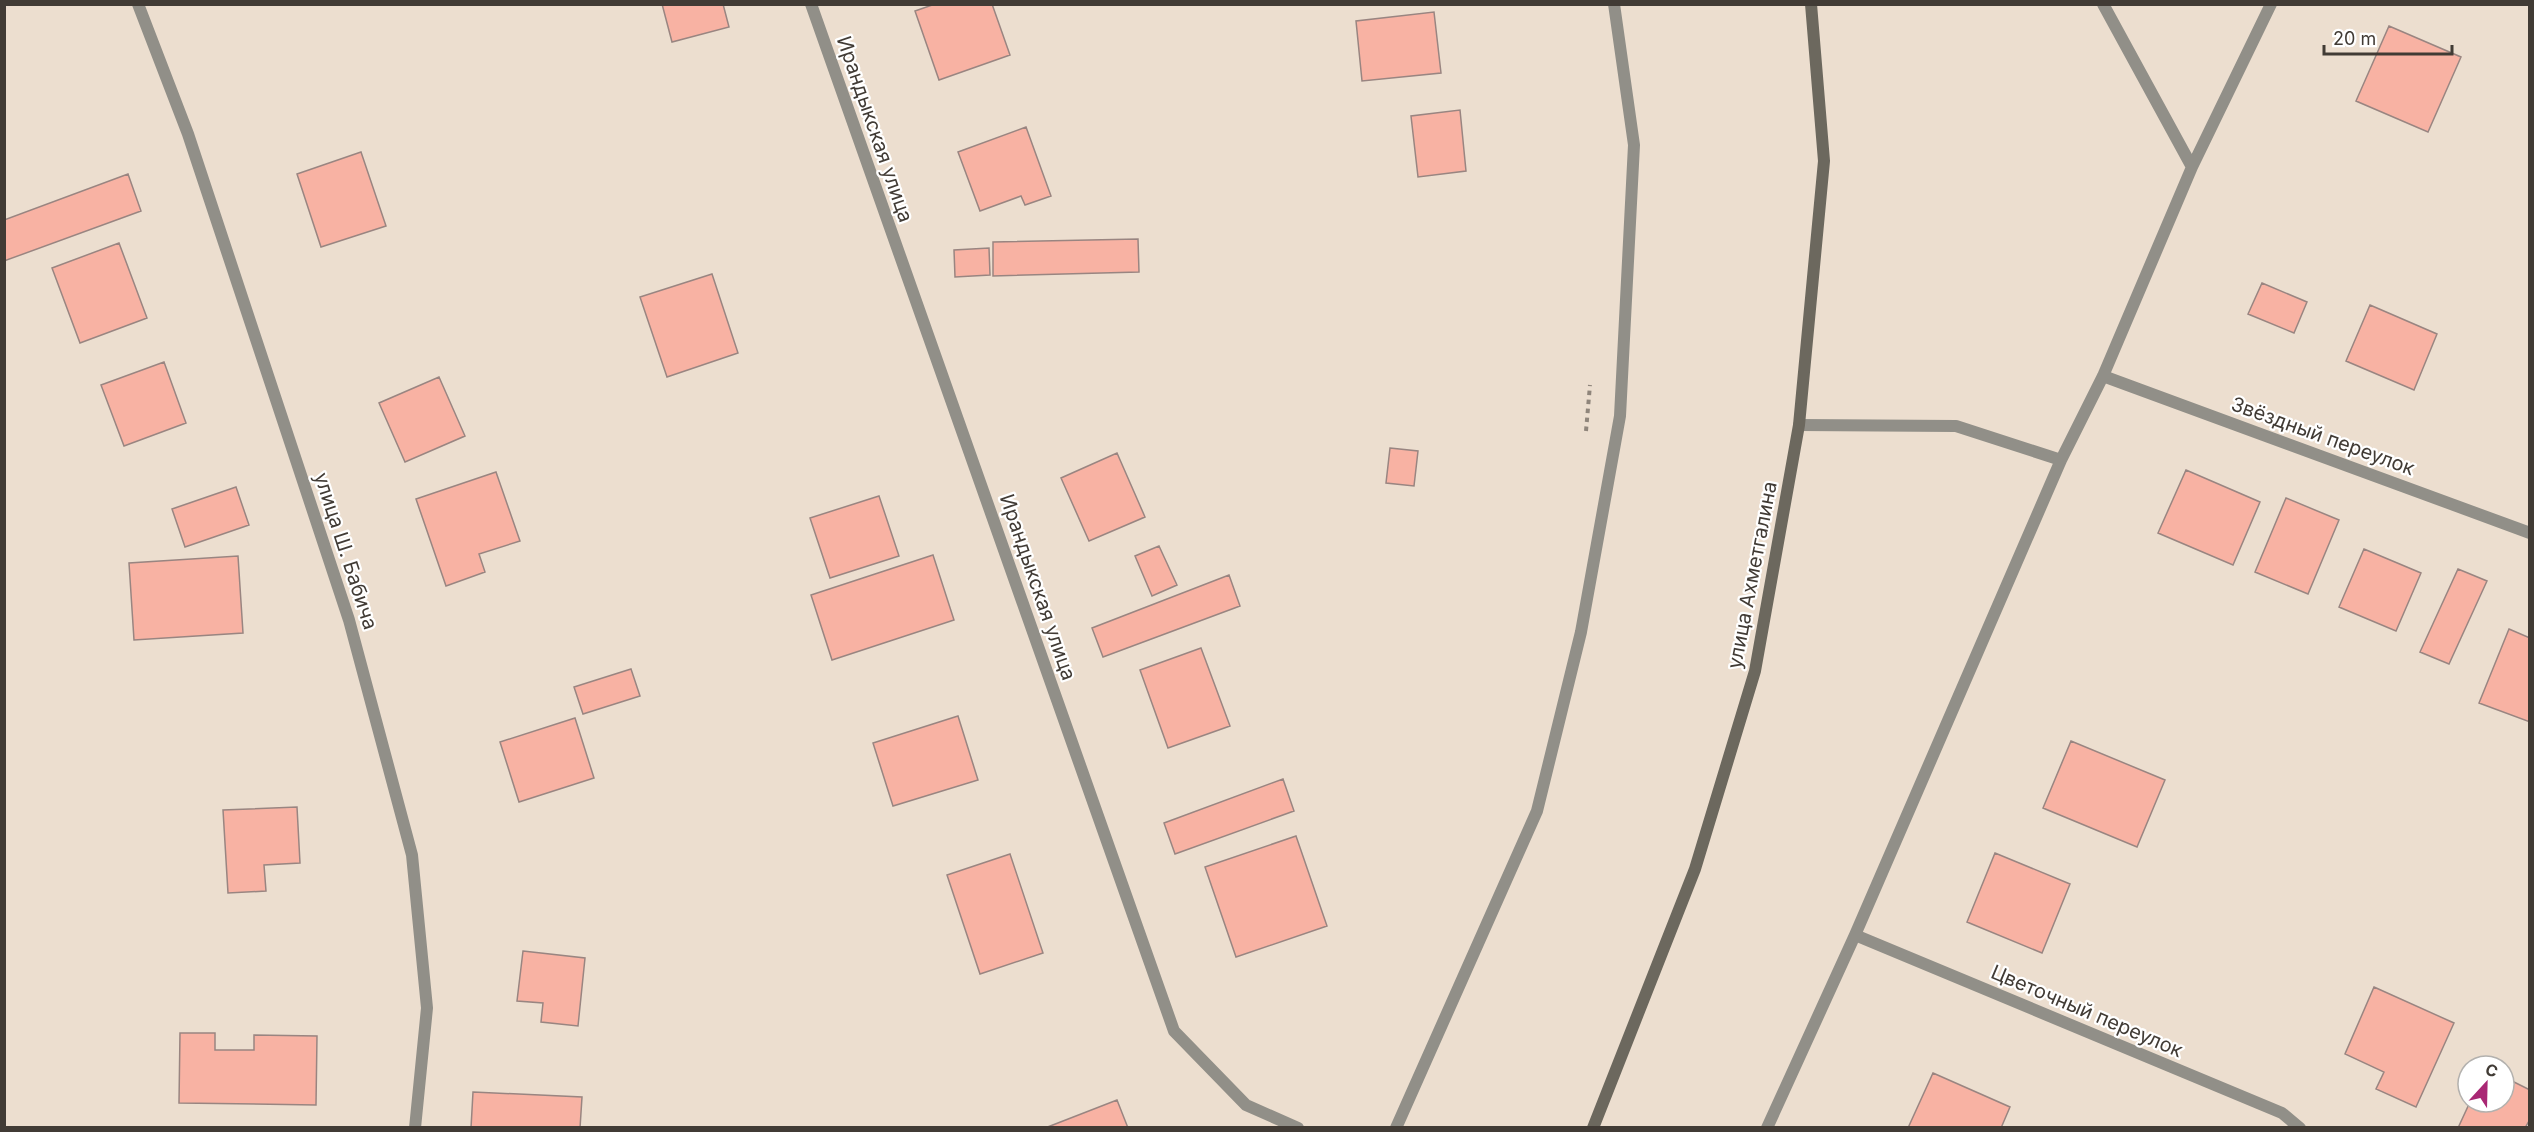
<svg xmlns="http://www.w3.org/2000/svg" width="2534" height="1132" viewBox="0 0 2534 1132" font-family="Inter,sans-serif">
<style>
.building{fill:#f8b2a3;stroke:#998581;stroke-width:1.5}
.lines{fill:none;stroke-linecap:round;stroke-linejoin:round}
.path{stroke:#8f857b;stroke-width:4;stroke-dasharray:4.5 4.5;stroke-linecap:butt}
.street{stroke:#918f88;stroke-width:12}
.secondary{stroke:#6c685e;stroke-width:12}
.labels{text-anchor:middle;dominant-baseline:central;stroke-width:4.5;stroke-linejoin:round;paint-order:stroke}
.street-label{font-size:20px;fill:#413b35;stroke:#fff}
</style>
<rect width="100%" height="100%" fill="#ecdecf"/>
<path class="building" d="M 662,4 L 723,4 L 729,27 L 672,42 Z
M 935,4 L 992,4 L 1010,55 L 939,80 L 915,11 Z
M 1434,12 L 1441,73 L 1362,81 L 1356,21 Z
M 2389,26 L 2461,57 L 2428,132 L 2356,101 Z
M 1460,110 L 1466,171 L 1418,177 L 1411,116 Z
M 1026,127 L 1051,196 L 1025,205 L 1021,196 L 980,211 L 958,152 Z
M 361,152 L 386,226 L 321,247 L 297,174 Z
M 128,174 L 141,211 L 4,261 L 4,220 Z
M 1138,239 L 1139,272 L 993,276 L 993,242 Z
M 119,243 L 147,318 L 80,343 L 52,268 Z
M 989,248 L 990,275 L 955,277 L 954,250 Z
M 712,274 L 738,353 L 667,377 L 640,297 Z
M 2262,283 L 2307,302 L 2294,333 L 2248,314 Z
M 2370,305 L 2437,334 L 2414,390 L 2346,361 Z
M 164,362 L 186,423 L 124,446 L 101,385 Z
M 439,377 L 465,436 L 405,462 L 379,403 Z
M 1390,448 L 1418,451 L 1414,486 L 1386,483 Z
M 1117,453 L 1145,517 L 1089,541 L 1061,478 Z
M 2186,470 L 2260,502 L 2233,565 L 2158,533 Z
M 496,472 L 520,541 L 479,554 L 485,572 L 446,586 L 416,499 Z
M 236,487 L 249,525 L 185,547 L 172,509 Z
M 879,496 L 899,556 L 830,578 L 810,518 Z
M 2286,498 L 2339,520 L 2308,594 L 2255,572 Z
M 1159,546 L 1177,585 L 1152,596 L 1135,556 Z
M 2364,549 L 2421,573 L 2396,631 L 2339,607 Z
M 933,555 L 954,620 L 832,660 L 811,595 Z
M 238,556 L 243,633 L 134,640 L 129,563 Z
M 2458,569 L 2487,581 L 2449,664 L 2420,652 Z
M 1229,575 L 1240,606 L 1103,657 L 1092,628 Z
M 2509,629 L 2530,638 L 2530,722 L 2479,703 Z
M 1201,648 L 1230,726 L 1168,748 L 1140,670 Z
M 631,669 L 640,696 L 583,714 L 574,687 Z
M 958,716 L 978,780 L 893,806 L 873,743 Z
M 575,718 L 594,778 L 519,802 L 500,742 Z
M 2071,741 L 2165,780 L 2137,847 L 2043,808 Z
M 1283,779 L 1294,811 L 1175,854 L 1164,823 Z
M 297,807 L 300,863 L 264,865 L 266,891 L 228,893 L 223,810 Z
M 1296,836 L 1327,926 L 1236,957 L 1205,867 Z
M 1995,853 L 2070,884 L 2042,953 L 1967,922 Z
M 1010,854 L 1043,953 L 980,974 L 947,875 Z
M 523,951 L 585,958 L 578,1026 L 541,1022 L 543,1003 L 517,1001 Z
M 2374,987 L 2454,1023 L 2416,1107 L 2376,1089 L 2384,1072 L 2345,1054 Z
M 180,1033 L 215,1033 L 215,1050 L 254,1050 L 254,1035 L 317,1036 L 316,1105 L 179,1103 Z
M 1933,1073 L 2010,1107 L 2001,1128 L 1908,1128 Z
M 2504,1077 L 2530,1090 L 2530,1119 L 2525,1128 L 2458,1128 L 2470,1102 L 2504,1102 Z
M 473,1092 L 582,1097 L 580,1128 L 471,1128 Z
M 1117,1100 L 1128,1128 L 1045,1128 Z"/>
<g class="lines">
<path class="path" d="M 1586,431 L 1590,385"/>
<path class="street" d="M 138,4 L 188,134 L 349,620 L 412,855 L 427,1008 L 415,1128
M 811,4 L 1174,1031 L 1246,1105 L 1298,1128
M 2103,4 L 2192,167
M 2103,376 L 2530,533
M 1799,425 L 1956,426 L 2061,460
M 1855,935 L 2282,1113 L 2300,1128
M 1396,1128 L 1537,811 L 1581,632 L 1620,416 L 1634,145 L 1614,4
M 1767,1128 L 1855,935 L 2061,460 L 2103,376 L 2192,167 L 2271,4"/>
<path class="secondary" d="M 1593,1128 L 1695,869 L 1755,671 L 1799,425 L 1824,161 L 1811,4"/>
</g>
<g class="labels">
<g class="street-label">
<text transform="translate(875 129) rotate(71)">Ирандыкская улица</text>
<text transform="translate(2323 436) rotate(20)">Звёздный переулок</text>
<text transform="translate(346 551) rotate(72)">улица Ш. Бабича</text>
<text transform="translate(1752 575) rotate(-79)">улица Ахметгалина</text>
<text transform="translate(1038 587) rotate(71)">Ирандыкская улица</text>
<text transform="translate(2087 1011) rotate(23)">Цветочный переулок</text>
</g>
</g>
<rect width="2534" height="1132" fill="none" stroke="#413b35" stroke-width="12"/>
<g transform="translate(2486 1084) rotate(22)"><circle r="28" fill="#ffffff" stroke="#b3b1ae" stroke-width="1.5"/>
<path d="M0-4.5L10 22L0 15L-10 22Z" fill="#a92774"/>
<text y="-9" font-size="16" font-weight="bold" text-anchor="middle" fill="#413b35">С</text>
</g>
<path d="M2324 45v9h128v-9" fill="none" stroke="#413b35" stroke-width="3"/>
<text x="2333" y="45" font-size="18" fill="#413b35" stroke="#ffffff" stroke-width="4.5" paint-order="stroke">20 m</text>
</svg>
